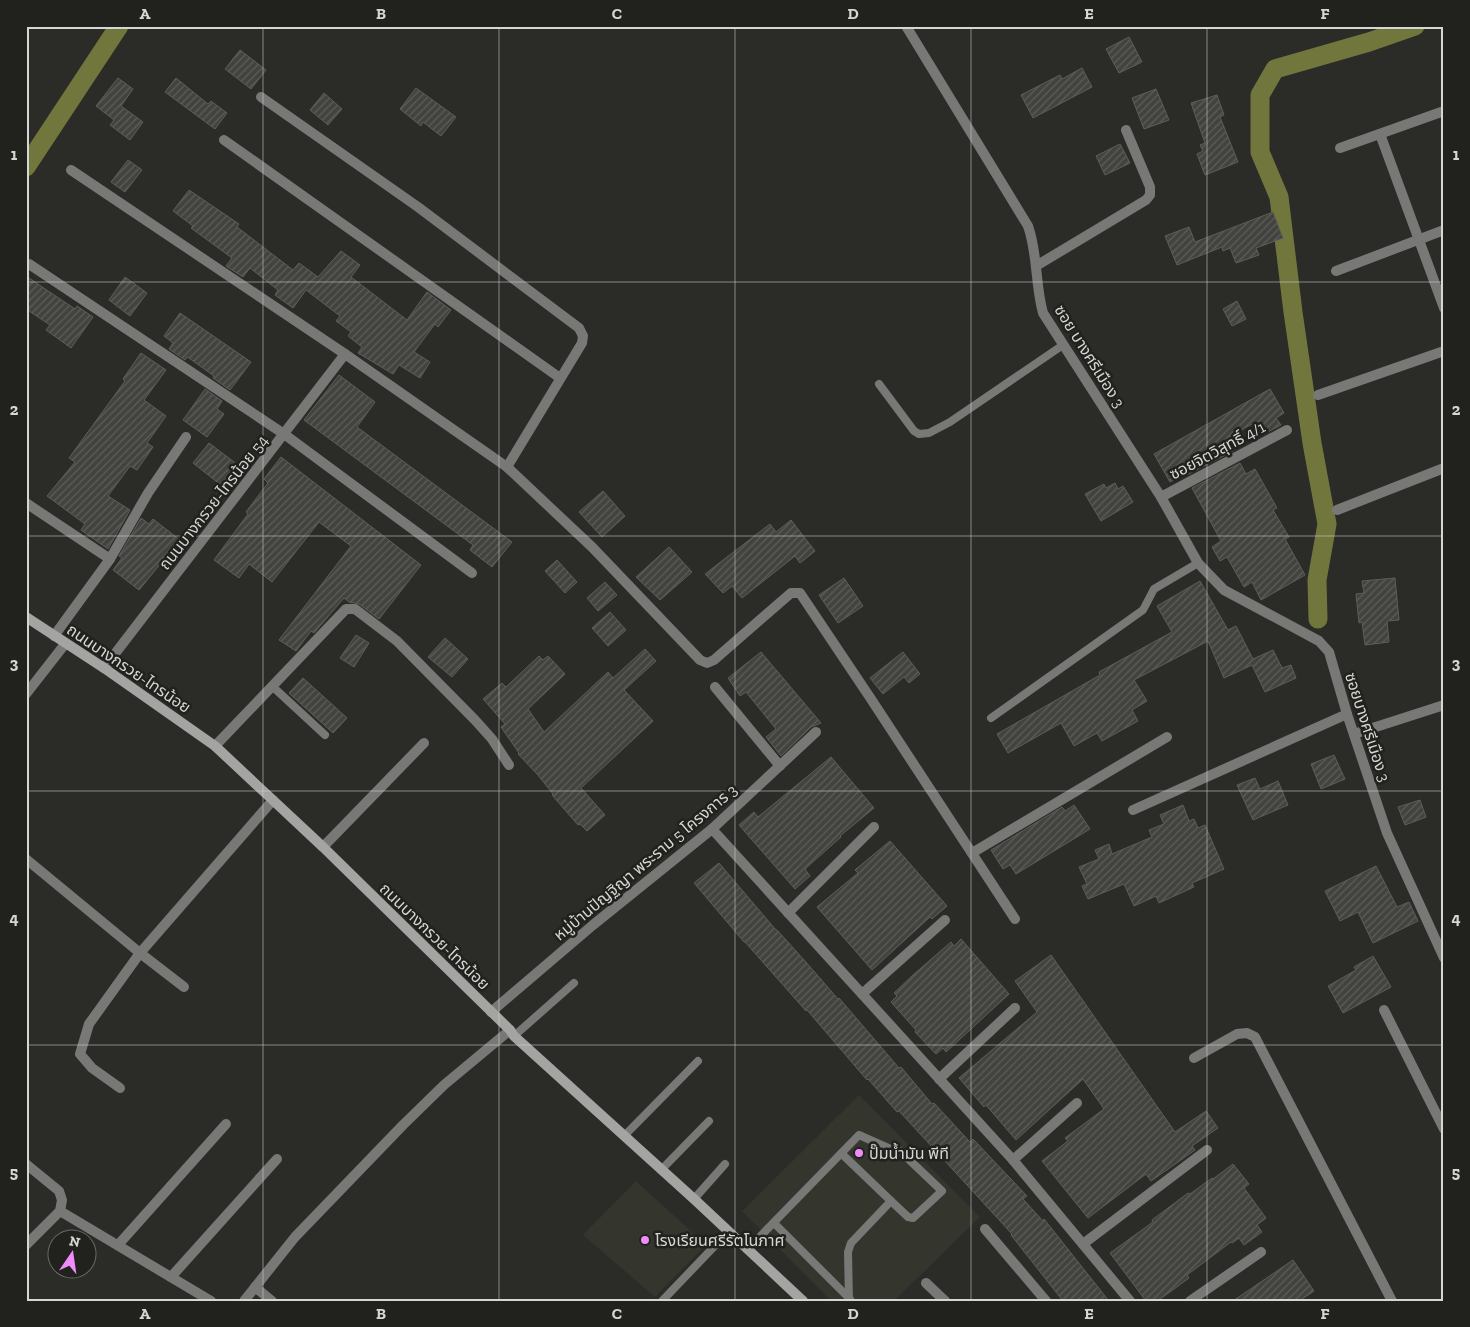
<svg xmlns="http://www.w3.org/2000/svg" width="1470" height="1327" viewBox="0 0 1470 1327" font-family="'Zilla Slab','Noto Sans Thai',serif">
	<defs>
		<pattern id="building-hatch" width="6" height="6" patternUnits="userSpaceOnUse" patternTransform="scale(1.25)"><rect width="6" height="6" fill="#42423f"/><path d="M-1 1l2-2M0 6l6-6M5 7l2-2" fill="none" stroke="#5d5d5a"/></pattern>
	</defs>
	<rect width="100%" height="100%" fill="#2b2b28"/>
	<g fill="#34352c">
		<polygon points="859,1095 980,1217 894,1301 831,1301 742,1211"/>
		<polygon points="636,1181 706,1245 655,1297 583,1235"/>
	</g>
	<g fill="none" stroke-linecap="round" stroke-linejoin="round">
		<g stroke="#71773c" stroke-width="19">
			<polyline points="26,167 119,26"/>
			<polyline points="1318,619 1317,580 1327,524 1312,443 1293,312 1279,197 1260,152 1260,95 1275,69 1369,42 1415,26"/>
		</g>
	</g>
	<g fill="url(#building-hatch)" stroke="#5d5d5a">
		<polygon points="1129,37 1142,62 1119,73 1106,49"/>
		<polygon points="240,50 266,70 251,89 225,69"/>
		<polygon points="1082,68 1092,87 1033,118 1021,95 1060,75 1062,79"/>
		<polygon points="118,78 133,89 121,106 143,122 130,140 110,125 114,120 96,106"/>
		<polygon points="176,78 208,104 211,101 227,113 215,129 165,92"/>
		<polygon points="416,88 456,117 441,136 423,122 421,126 400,109"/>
		<polygon points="1156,89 1169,120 1144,129 1132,98"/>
		<polygon points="324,93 342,109 328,125 310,110"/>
		<polygon points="1217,95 1224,115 1220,117 1238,162 1205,175 1197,154 1203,151 1200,145 1205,143 1191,103"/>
		<polygon points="1120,144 1130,163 1105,175 1096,156"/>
		<polygon points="128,160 142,170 125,192 111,182"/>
		<polygon points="189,190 239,224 237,227 293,270 299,263 318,277 341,251 360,265 351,277 407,320 427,292 451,310 438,327 435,324 414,352 430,362 420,378 399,365 393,374 358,353 362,347 348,336 351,332 336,321 340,316 306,290 293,308 275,295 278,290 250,268 243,277 226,266 232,258 191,228 193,226 173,211"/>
		<polygon points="1273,212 1283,238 1256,248 1259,255 1236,263 1230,248 1223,251 1222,247 1177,265 1165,236 1189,227 1195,242"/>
		<polygon points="26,276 75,309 77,306 93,317 71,348 46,330 50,325 26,309"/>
		<polygon points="125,277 147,293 130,316 109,300"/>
		<polygon points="1237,301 1246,319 1232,326 1223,309"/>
		<polygon points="180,313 251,362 230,390 213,378 214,376 189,358 187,357 185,360 169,349 173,343 164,336"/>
		<polygon points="141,353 166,370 144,400 166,416 147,443 153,447 137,470 130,466 108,496 130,510 108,549 81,530 85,524 47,496 75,462 69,458 125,381 123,379"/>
		<polygon points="339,375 375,402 357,427 512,542 492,567 470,550 473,545 304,420"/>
		<polygon points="205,389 222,401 217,409 224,414 207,437 183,420"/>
		<polygon points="1270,389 1284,413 1276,418 1281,425 1264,434 1257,421 1226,439 1233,451 1185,476 1184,474 1170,482 1154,454"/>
		<polygon points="209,443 242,468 226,489 193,463"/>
		<polygon points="281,457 421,565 379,619 359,604 349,602 344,598 314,633 311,631 296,651 279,640 351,546 319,522 272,582 249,564 239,578 214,560 248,514 246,512 268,483 264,479"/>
		<polygon points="1240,463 1246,474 1255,469 1277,508 1273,510 1289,537 1285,539 1305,575 1261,600 1252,582 1244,587 1227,557 1220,561 1212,547 1221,541 1192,488"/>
		<polygon points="1115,483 1118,489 1123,486 1133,502 1101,521 1085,494 1104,484 1106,488"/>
		<polygon points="603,491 625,516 602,537 579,512"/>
		<polygon points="141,518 149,524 153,519 180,540 139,590 113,570 122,558 119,556"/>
		<polygon points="791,520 815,551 800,563 795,556 742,598 732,586 723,593 705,574 770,524 776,532"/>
		<polygon points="669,547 692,572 660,600 636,577"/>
		<polygon points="557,560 577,582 565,593 545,571"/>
		<polygon points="844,578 863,606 838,623 819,595"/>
		<polygon points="1395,578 1399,620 1387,621 1389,642 1365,645 1362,622 1359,623 1356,594 1364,593 1362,581"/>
		<polygon points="1200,581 1228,630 1236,626 1253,659 1273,650 1282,668 1291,665 1296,678 1265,692 1252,665 1224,678 1208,641 1134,680 1147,701 1132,710 1138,721 1102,741 1097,733 1074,746 1061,723 1008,753 997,734 1100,675 1099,672 1172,632 1157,606"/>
		<polygon points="605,582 617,595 598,611 587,598"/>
		<polygon points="610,612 626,630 608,646 592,628"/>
		<polygon points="356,635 369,643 354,667 340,658"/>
		<polygon points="445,638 468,659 452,677 428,657"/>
		<polygon points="645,649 656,661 624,690 653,721 581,788 605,815 587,831 580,824 578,825 552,795 553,794 537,774 518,754 519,753 501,727 505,724 483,699 502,683 506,687 539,656 543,660 548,656 565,674 528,709 544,732 608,672 613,678"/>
		<polygon points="761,652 821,723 811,727 781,756 766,737 776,729 746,692 740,696 728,678"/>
		<polygon points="903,652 920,674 909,683 904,677 883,694 870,678"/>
		<polygon points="303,678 347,718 333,733 289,693"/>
		<polygon points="1334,755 1345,779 1321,789 1311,764"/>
		<polygon points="831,757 874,808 840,836 841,837 805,869 810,876 795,889 739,825 754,812 758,817"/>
		<polygon points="1255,778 1260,789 1278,781 1288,805 1253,820 1237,785"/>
		<polygon points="1420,800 1426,817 1405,825 1398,807"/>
		<polygon points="1074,805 1090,829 1016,874 1010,865 1003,869 991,850 1062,807 1065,811"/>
		<polygon points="1183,805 1189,821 1194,819 1198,828 1205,825 1224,869 1192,883 1194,887 1159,903 1156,896 1134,906 1124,884 1088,899 1082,886 1087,884 1079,867 1099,859 1095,850 1109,844 1112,854 1152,837 1149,830 1164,824 1160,815"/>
		<polygon points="890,841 947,906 932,919 930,917 872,970 817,907 858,873 855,870"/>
		<polygon points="719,863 776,930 777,930 805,961 838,999 839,998 899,1068 901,1067 932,1104 934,1103 970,1142 973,1139 1027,1196 1023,1199 1043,1221 1044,1219 1109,1301 1063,1301 1011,1235 1012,1234 899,1111 897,1112 868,1079 867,1080 807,1010 806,1011 745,942 744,942 694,883"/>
		<polygon points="1376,866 1397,907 1409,902 1418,921 1373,943 1358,912 1340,921 1325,891"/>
		<polygon points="961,939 1009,994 946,1052 943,1048 936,1054 915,1032 916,1030 891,1002 897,996 894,993 913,975 951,942 954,946"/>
		<polygon points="1051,955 1175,1132 1206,1111 1218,1128 1192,1146 1195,1150 1151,1181 1146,1174 1088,1218 1042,1161 1068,1141 1065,1138 1104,1109 1083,1079 1016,1140 986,1105 984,1107 959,1078 1037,1012 1015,981"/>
		<polygon points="1373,956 1391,987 1343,1013 1328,986 1356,970 1354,967"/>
		<polygon points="1233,1164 1249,1184 1244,1188 1266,1218 1257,1225 1262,1232 1244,1245 1239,1238 1232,1243 1231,1242 1187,1275 1189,1278 1170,1292 1157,1301 1146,1301 1110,1253 1153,1222 1152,1220 1188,1193 1190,1194 1212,1178 1213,1179"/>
		<polygon points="1293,1260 1314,1291 1299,1301 1233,1301"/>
	</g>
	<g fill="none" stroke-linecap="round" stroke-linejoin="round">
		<g stroke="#787877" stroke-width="8">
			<polyline points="879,384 914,431 919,434 929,433 950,422 1063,345"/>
			<polyline points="272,686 325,735"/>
			<polyline points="991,718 1143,610 1154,589 1198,563"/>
			<polyline points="514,1036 574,983"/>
			<polyline points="624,1136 698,1061"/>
			<polyline points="842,1154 891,1201 851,1243 848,1252 849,1301"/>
			<polyline points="661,1170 709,1121"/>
			<polyline points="694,1199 725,1164"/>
			<polyline points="774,1223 850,1299"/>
			<polyline points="747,1250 859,1135 895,1151 900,1151 942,1191 913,1218 908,1217 891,1201"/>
			<polyline points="662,1301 728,1232"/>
		</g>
		<g stroke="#787877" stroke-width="10">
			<path d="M906,26L1028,226C1038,254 1035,285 1043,313L1161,497L1198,563L1224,590L1319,641L1329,652L1347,714L1387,833L1444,958"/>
			<polyline points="261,97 418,207 579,328 583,336 582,343 507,467"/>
			<polyline points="1380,134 1444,308"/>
			<polyline points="224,140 560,378"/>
			<polyline points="1340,148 1444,111"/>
			<polyline points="71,170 345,354 507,467 592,547 700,660 707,663 714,660 791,593 800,593 871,699 1015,919"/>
			<polyline points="29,264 284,434 472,573"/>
			<polyline points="1036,266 1146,200 1150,195 1150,187 1126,130"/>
			<polyline points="1336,271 1444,230"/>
			<polyline points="1318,395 1444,351"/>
			<polyline points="1161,497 1287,430"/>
			<polyline points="26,503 110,559"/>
			<polyline points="1337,510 1444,468"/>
			<polyline points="54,636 110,559 148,493 186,437"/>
			<polyline points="104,668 345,354"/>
			<polyline points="715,687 780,766"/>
			<polyline points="26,694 65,644"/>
			<polyline points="1354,734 1444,705"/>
			<polyline points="215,746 346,609 355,609 397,641 475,720 492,739 509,765"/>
			<polyline points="1133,810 1347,714"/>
			<polyline points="712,829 1013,1160 1130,1301"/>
			<polyline points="323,847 424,743"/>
			<polyline points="972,853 1167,737"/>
			<polyline points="26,859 140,953 184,987"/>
			<polyline points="788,913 874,827"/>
			<polyline points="862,994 945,920"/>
			<polyline points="1384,1010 1444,1129"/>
			<polyline points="491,1012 593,925 712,829 816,732"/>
			<polyline points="1194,1058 1237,1034 1247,1033 1255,1037 1392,1301"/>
			<polyline points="939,1079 1015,1008"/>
			<polyline points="120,1088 92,1068 80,1054 89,1024 140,953 273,800"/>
			<polyline points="1013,1160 1077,1103"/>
			<polyline points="26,1164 59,1191 62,1200 60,1211 26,1245"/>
			<polyline points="60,1211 211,1301"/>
			<polyline points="985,1229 1046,1301"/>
			<polyline points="1083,1244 1207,1150"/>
			<polyline points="118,1245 226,1124"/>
			<polyline points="171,1277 277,1159"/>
			<polyline points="926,1283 945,1301"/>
			<polyline points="255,1287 272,1301"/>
			<polyline points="244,1301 295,1237 403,1125 444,1085 510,1030"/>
			<polyline points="1190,1301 1261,1252"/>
		</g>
		<polyline stroke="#a4a4a2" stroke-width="10" points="26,617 104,668 215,746 323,847 510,1030 514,1036 694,1199 803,1301"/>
	</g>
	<path fill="none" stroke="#d6d7d4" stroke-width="1" stroke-opacity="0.55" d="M263,26V1301M499,26V1301M735,26V1301M971,26V1301M1207,26V1301M26,282H1444M26,536H1444M26,791H1444M26,1045H1444"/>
	<g fill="#ee8cf9" stroke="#21211e" stroke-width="2">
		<circle cx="859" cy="1153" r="5"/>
		<circle cx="645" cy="1240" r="5"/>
	</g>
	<g text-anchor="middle" stroke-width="5" stroke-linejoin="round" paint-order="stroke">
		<g font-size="16" fill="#d6d7d4" stroke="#21211e">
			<text transform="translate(1090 356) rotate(58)" y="6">ซอย บางศรีเมือง 3</text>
			<text transform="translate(1217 450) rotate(-28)" y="6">ซอยจิตวิสุทธิ์ 4/1</text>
			<text transform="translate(213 502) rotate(-52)" y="6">ถนนบางกรวย-ไทรน้อย 54</text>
			<text transform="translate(129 668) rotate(34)" y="6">ถนนบางกรวย-ไทรน้อย</text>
			<text transform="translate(1368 727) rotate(72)" y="6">ซอยบางศรีเมือง 3</text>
			<text transform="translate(645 862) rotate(-40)" y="6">หมู่บ้านปัญฐิญา พระราม 5 โครงการ 3</text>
			<text transform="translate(435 936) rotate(44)" y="6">ถนนบางกรวย-ไทรน้อย</text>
		</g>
		<g font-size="16" fill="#d6d7d4" stroke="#21211e" text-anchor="start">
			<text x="869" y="1159">ปั๊มน้ำมัน พีที</text>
			<text x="655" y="1246">โรงเรียนศรีรัตโนภาศ</text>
		</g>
	</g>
	<rect width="1470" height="1327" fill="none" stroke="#21211e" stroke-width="55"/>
	<g transform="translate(72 1254) rotate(13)"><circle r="24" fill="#21211e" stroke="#696a67"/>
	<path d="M0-4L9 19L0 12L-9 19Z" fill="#ee8cf9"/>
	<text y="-8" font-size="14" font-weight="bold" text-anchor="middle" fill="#d6d7d4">N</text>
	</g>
	<rect x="28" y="28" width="1414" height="1272" fill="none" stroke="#d6d7d4" stroke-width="2"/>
	<g font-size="16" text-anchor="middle" font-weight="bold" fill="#d6d7d4">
		<text x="145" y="19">A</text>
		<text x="381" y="19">B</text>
		<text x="617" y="19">C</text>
		<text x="853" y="19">D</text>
		<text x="1089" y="19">E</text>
		<text x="1325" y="19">F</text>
		<text x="14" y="160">1</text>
		<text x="1456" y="160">1</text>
		<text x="14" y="415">2</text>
		<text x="1456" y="415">2</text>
		<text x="14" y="669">3</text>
		<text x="1456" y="669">3</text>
		<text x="14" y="924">4</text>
		<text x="1456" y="924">4</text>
		<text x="14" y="1178">5</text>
		<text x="1456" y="1178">5</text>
		<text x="145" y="1319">A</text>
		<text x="381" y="1319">B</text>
		<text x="617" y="1319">C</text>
		<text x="853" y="1319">D</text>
		<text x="1089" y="1319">E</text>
		<text x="1325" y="1319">F</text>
	</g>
</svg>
